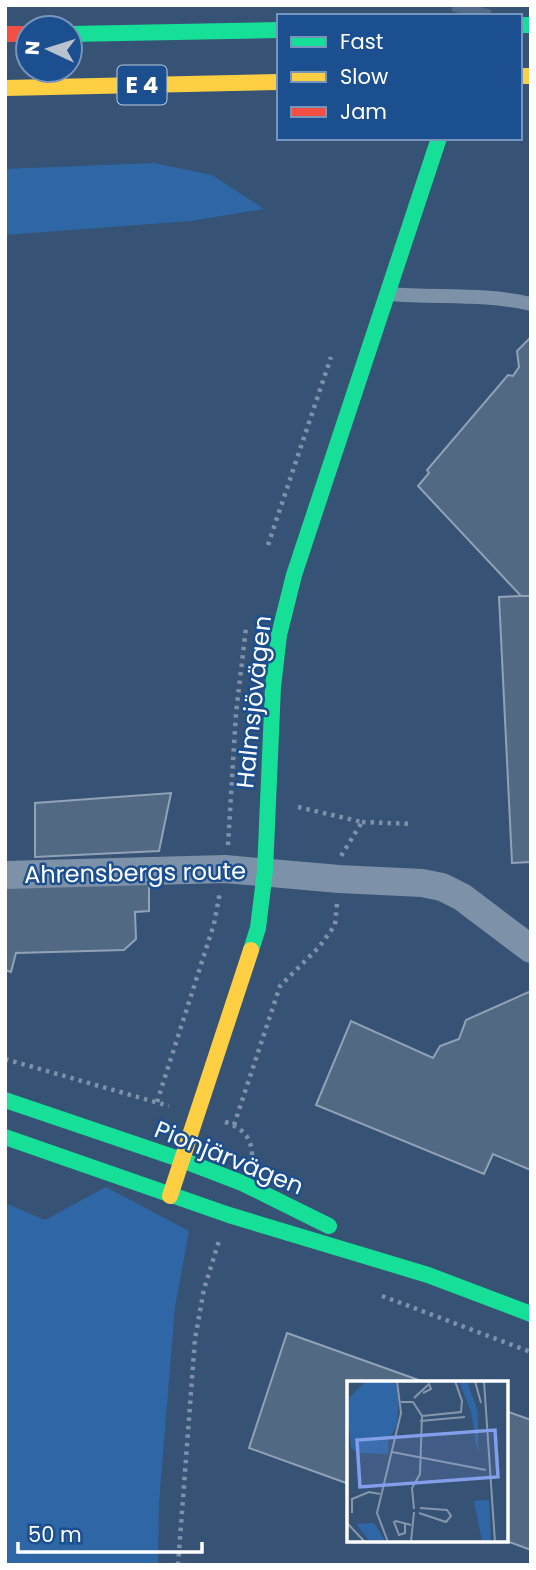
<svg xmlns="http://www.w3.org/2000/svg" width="536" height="1570" viewBox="0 0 536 1570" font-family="Poppins,sans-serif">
	<rect width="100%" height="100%" fill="#365274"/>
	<g fill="#2f66a5">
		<polygon points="154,163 212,175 264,209 191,221 5,235 5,169"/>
		<polygon points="106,1187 189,1231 175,1307 159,1503 158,1565 5,1565 5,1203 45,1220"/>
	</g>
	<g fill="#526984" stroke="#92a2b6" stroke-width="2">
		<polygon points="531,337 531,596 521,596 418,486 429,473 427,470 508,375 513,376 519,367 517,351"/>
		<polygon points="521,596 531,596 531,862 512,863 499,597"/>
		<polygon points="171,793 159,851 35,857 35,803"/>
		<polygon points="149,879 149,911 135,912 136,939 124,950 16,953 11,972 5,970 5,887"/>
		<polygon points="531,991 531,1168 528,1169 493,1154 484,1174 316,1105 351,1021 433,1058 440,1046 459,1039 466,1020"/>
		<polygon points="287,1333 427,1383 349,1383 349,1484 249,1448"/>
		<polygon points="506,1411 531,1420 531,1550 504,1540 506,1540"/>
	</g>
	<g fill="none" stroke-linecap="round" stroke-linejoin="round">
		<polyline stroke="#546c89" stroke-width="38" stroke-dasharray="38 19" stroke-linecap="butt" points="470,16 473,5"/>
		<g stroke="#7d92a8" stroke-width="4.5" stroke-dasharray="3.5 5" stroke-linecap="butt">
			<polyline points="268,545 331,357"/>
			<polyline points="298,807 362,822 341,856"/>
			<polyline points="362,822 413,824"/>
			<polyline points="228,845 236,713 246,628"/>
			<polyline points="5,1059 169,1106"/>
			<polyline points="157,1102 214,924 220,892"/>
			<path d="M225,1122C241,1127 252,1137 252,1155"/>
			<polyline points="234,1125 280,986 320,946 335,925 337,903"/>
			<polyline points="382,1296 531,1352"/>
			<polyline points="178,1565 195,1339 204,1289 219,1241"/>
		</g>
		<path stroke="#7d92a8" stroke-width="14" d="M390,294C437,298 484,293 531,304"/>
		<polyline stroke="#7d92a8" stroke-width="28" points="5,875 225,869 339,879 422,883 442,887 462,897 531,949"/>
		<g stroke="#16e098" stroke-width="16">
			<polyline points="520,25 531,25"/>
			<polyline points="70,34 279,30"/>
			<polyline points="251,950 258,928 265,871 273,687 279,635 294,575 439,138"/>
			<polyline points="5,1100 182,1160 242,1183 329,1226"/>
			<polyline points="5,1137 229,1215 428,1275 531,1314"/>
		</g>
		<g stroke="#ffcf43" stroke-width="16">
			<polyline points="520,76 531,76"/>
			<polyline points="5,88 279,82"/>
			<polyline points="170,1196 251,950"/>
		</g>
		<polyline stroke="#f24e42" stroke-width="16" points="5,34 28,34"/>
	</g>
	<g text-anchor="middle" stroke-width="5" stroke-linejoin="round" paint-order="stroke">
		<rect fill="#1b4f8f" stroke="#bbcadd" stroke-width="2" x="117.5" y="65.5" width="49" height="39" rx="5"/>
		<g font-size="23" font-weight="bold" fill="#fff">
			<text x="142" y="93">E 4</text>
		</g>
		<g font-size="24" fill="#fff" stroke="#1b4f8f">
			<text transform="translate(254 702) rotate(-84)" y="8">Halmsjövägen</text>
			<text transform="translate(135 873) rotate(-1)" y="8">Ahrensbergs route</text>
			<text transform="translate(229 1158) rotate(22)" y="8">Pionjärvägen</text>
		</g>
	</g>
	<g transform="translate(347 1381)">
		<rect width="161" height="161" fill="#365274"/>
		<path d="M19,0H48L52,12L50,44L41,60V73L11,72L4,67L0,28L3,16ZM112,0H120L131,31V73L124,31ZM142,119L144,161H135L127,120ZM27,142L39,161H23L9,143Z" fill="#2f66a5"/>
		<path fill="none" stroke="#8697ac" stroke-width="2" d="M128,0L134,22M137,0L148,161M67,17L82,3L84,8L76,12M54,21H66L75,35L73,93L65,107L67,128M75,35L114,31L115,20L108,0M73,40L118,36M45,71L139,89M5,132V118L22,111L33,113M72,132L99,141L104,135L100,129L73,127M0,142L18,161M58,142V152L52,154L47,141L49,140L64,144M41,161L30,132L54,32L50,0M64,161L67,131"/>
		<path fill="#839eea" fill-opacity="0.15" stroke="#839eea" stroke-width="3.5" d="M148,49L151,96L13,106L10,59Z"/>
		<rect width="161" height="161" fill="none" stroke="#fff" stroke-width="3.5"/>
	</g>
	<rect width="536" height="1570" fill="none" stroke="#ffffff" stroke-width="14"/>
	<rect x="277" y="14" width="245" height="126" fill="#1b4f8f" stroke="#7695bc" stroke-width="2"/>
	<rect x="291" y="37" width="35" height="10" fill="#16e098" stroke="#7695bc" stroke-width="2"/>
	<text x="340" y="49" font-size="21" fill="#ffffff">Fast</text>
	<rect x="291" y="72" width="35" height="10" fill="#ffcf43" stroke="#7695bc" stroke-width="2"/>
	<text x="340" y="84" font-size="21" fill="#ffffff">Slow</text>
	<rect x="291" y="107" width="35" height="10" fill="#f24e42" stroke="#7695bc" stroke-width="2"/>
	<text x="340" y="119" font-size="21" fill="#ffffff">Jam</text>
	<g transform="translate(49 49) rotate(274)"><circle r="33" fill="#1b4f8f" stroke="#7695bc" stroke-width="2"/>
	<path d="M0-5L12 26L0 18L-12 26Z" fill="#b9c2ce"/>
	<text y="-10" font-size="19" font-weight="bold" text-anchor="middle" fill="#ffffff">N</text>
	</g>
	<path d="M18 1542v10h184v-10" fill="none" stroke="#ffffff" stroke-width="3.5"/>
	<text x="28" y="1542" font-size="21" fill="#ffffff" stroke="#1b4f8f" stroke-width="5" paint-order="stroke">50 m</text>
</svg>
